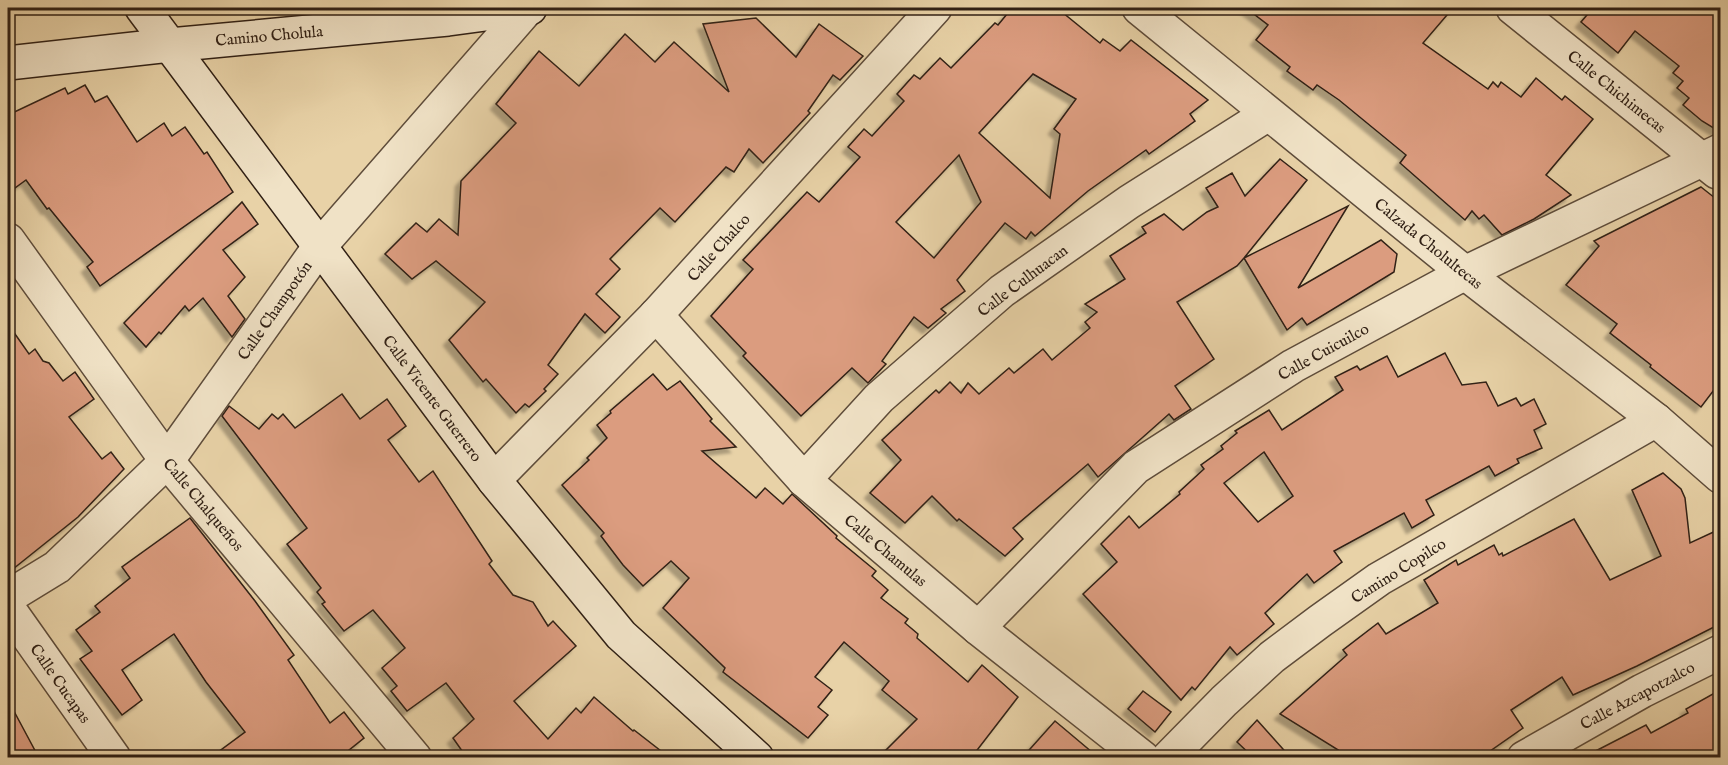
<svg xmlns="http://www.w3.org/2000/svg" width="1728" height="765" viewBox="0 0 1728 765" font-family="'IM FELL English',serif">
	<defs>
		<filter id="shadow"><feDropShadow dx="-5.5" dy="5.5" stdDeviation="1.5" flood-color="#0004"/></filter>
	</defs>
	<rect width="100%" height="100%" fill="#e8d2a7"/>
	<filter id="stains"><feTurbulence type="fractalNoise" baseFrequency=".00333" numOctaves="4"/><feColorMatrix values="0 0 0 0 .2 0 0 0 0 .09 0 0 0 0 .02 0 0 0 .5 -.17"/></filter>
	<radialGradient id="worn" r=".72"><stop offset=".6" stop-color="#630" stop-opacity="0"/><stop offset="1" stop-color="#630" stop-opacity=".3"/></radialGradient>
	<g fill="#db9c7f" stroke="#302015" stroke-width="1.5" fill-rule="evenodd" filter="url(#shadow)">
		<path d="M1012,8H1057L1100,43L1103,39L1120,51L1131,40L1208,100L1190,114L1195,121L1149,154L1146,150L1088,191L1035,236L1031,232L1026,239L1005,223L957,280L965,291L941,309L946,313L928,328L914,317L882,361L886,364L868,383L852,368L801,416L743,356L746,353L711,316L753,269L743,260L807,192L819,202L860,157L848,147L864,129L872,136L904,101L897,94L914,75L920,79L940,58L951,68L995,23L998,25ZM1033,74L1076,99L1054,129L1060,134L1050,198L979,133ZM959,155L981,202L934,258L896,222Z"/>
		<polygon points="1246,8 1453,8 1423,43 1488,89 1493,82 1498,87 1501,82 1521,97 1536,78 1562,100 1565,96 1593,119 1546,175 1571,195 1534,219 1502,235 1484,215 1479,219 1472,211 1465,220 1400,163 1406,155 1339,100 1317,85 1313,90 1287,71 1290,67 1256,40 1268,25"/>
		<polygon points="1593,8 1720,8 1720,132 1702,121 1683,105 1689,98 1677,88 1683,81 1673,73 1679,66 1635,31 1618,53 1581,22"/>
		<polygon points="756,18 796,57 819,24 863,56 840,80 833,75 808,111 810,113 763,163 749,149 734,172 726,167 675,222 660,208 610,259 620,269 596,294 620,317 605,333 585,314 548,365 558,374 544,389 546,391 529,407 525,404 516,413 486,379 483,382 449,340 485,302 436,261 412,279 385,254 416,223 427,232 439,219 458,235 461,181 516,123 496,104 539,51 579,86 625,34 655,62 674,42 729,92 703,24"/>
		<polygon points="85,85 95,102 107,96 137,142 164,123 172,136 185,127 204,154 207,152 233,192 100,286 87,267 93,262 49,208 47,209 26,180 8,193 8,115 65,88 68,94"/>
		<polygon points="1280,159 1307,180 1244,258 1348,206 1298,288 1381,240 1397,254 1394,272 1307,325 1302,318 1287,330 1244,258 1237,266 1177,302 1214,359 1175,386 1191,409 1174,420 1169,414 1098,477 1088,464 1013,528 1023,539 1005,556 959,519 957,521 932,496 905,523 870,493 901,460 882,440 936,390 939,393 950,382 961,393 968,383 979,394 1009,368 1014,373 1043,349 1052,360 1090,328 1085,322 1097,312 1085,304 1125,279 1110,256 1146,233 1142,227 1164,214 1183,230 1207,212 1218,207 1206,188 1232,173 1245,196"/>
		<polygon points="1701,187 1720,202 1720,382 1701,407 1650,367 1651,365 1610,333 1617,324 1566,285 1599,246 1594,241"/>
		<polygon points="242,202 258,224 223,250 245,277 228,296 245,319 232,337 203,298 189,311 185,306 161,334 159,332 146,347 124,323"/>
		<polygon points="8,324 29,354 35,349 43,361 49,363 63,381 75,372 94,399 69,417 102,459 111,452 124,469 78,517 8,573"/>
		<path d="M1445,353L1462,385L1486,382L1498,406L1516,398L1521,406L1534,399L1546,424L1534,430L1542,448L1517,459L1519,463L1495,476L1489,466L1426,500L1434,515L1412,528L1404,513L1334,551L1342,562L1314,583L1307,574L1265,613L1274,624L1237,655L1230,647L1195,690L1192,687L1181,700L1083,594L1117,562L1101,544L1129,516L1139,528L1180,494L1179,492L1204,469L1201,465L1223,449L1221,446L1237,433L1235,431L1269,410L1282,430L1343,390L1335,377L1357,366L1360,370L1387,356L1398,377ZM1264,452L1293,496L1258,522L1224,483Z"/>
		<polygon points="653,374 667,390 680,381 712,419 710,421 736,447 702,451 756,498 765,488 783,504 792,494 837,536 836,538 876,571 872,576 888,590 881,598 908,619 905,623 918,634 917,638 968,682 982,665 1018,697 971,758 878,758 917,719 882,690 889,681 844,642 815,677 832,690 818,707 828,715 808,738 723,672 725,668 663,608 689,578 671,561 643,586 623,565 601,536 604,533 562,485 589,460 587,458 607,438 597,425 611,413 610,411"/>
		<polygon points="342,394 360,419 387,399 406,426 388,440 419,482 433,471 492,561 489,564 513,595 533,602 548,626 553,621 576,646 514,701 548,739 576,708 581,713 594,697 633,731 634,730 670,758 467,758 453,738 474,719 446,683 407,711 391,691 397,686 382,668 405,648 373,610 344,631 322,604 325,602 317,592 321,588 287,544 307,528 222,416 229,406 259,429 272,414 278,419 283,414 295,428"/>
		<polygon points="1663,473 1681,489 1685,498 1690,543 1720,529 1720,624 1637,666 1573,695 1562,677 1511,710 1523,728 1480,758 1351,758 1280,714 1347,655 1343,650 1378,623 1386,634 1438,603 1424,580 1456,560 1458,565 1494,545 1499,555 1502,553 1503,556 1574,519 1610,580 1661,556 1632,490"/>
		<polygon points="190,518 255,601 294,655 288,660 330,723 344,712 364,738 339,758 210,758 245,732 206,682 174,634 122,670 142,700 122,715 80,659 92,651 76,630 100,612 95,606 130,578 122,567"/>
		<polygon points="1720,690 1720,753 1712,758 1582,758 1646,725 1651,733 1688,713 1686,709"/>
		<polygon points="1143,691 1171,712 1155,732 1128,709"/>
		<polygon points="8,700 39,758 8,758"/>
		<polygon points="1257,720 1291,758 1254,758 1237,742"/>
		<polygon points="1055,721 1099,758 1022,758"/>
	</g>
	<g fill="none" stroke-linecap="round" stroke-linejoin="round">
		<defs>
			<g id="street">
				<polyline points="1139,8 1465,273 1656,420 1720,476"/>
				<polyline points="1513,8 1717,172"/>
				<polyline points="8,240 167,461 415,758"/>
				<polyline points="656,315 804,480 978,628 1143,758"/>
				<polyline points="494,480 656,315 935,8"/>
				<polyline points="804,480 879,398 1002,291 1129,202 1268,114"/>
				<polyline points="8,597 57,567 167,461 320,246 528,8"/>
				<polyline points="8,608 114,758"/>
				<polyline points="978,628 1136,467 1293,366 1465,273 1720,151"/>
				<polyline points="1168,758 1224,701 1272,657 1320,621 1379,579 1656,420"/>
				<polyline points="1524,758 1642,691 1720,652"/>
			</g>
			<g id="secondary">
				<polyline points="142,8 494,480 621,635 757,758"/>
				<polyline points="8,63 170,45 448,19 530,8"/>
			</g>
		</defs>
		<use href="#street" stroke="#5e4c3a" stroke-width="36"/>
		<use href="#secondary" stroke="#302015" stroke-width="36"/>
		<use href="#street" stroke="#f0e2c6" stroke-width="33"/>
		<use href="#secondary" stroke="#f0e2c6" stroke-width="33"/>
	</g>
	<g text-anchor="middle" stroke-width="5" stroke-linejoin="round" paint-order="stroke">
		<g font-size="16" fill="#302015" stroke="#f0e2c6">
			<text transform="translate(269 35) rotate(-5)" y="6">Camino Cholula</text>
			<text transform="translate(1617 91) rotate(39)" y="6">Calle Chichimecas</text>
			<text transform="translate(1429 243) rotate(39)" y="6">Calzada Cholultecas</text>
			<text transform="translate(718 247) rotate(-48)" y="6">Calle Chalco</text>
			<text transform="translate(1022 280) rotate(-37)" y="6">Calle Culhuacan</text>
			<text transform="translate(274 310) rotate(-55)" y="6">Calle Champotón</text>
			<text transform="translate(1323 351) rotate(-29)" y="6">Calle Cuicuilco</text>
			<text transform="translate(433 398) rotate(53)" y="6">Calle Vicente Guerrero</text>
			<text transform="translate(204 504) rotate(50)" y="6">Calle Chalqueños</text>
			<text transform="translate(886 550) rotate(40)" y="6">Calle Chamulas</text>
			<text transform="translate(1398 570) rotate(-32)" y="6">Camino Copilco</text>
			<text transform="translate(61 683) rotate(55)" y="6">Calle Cucapas</text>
			<text transform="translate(1637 695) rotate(-28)" y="6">Calle Azcapotzalco</text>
		</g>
	</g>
	<rect width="1728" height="765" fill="none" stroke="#e8d2a7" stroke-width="30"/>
	<rect x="9" y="9" width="1710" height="747" fill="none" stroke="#302015" stroke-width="3"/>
	<rect x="15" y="15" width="1698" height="735" fill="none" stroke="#302015" stroke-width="1.5"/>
	<rect width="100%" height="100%" filter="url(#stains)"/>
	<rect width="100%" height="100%" fill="url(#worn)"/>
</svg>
